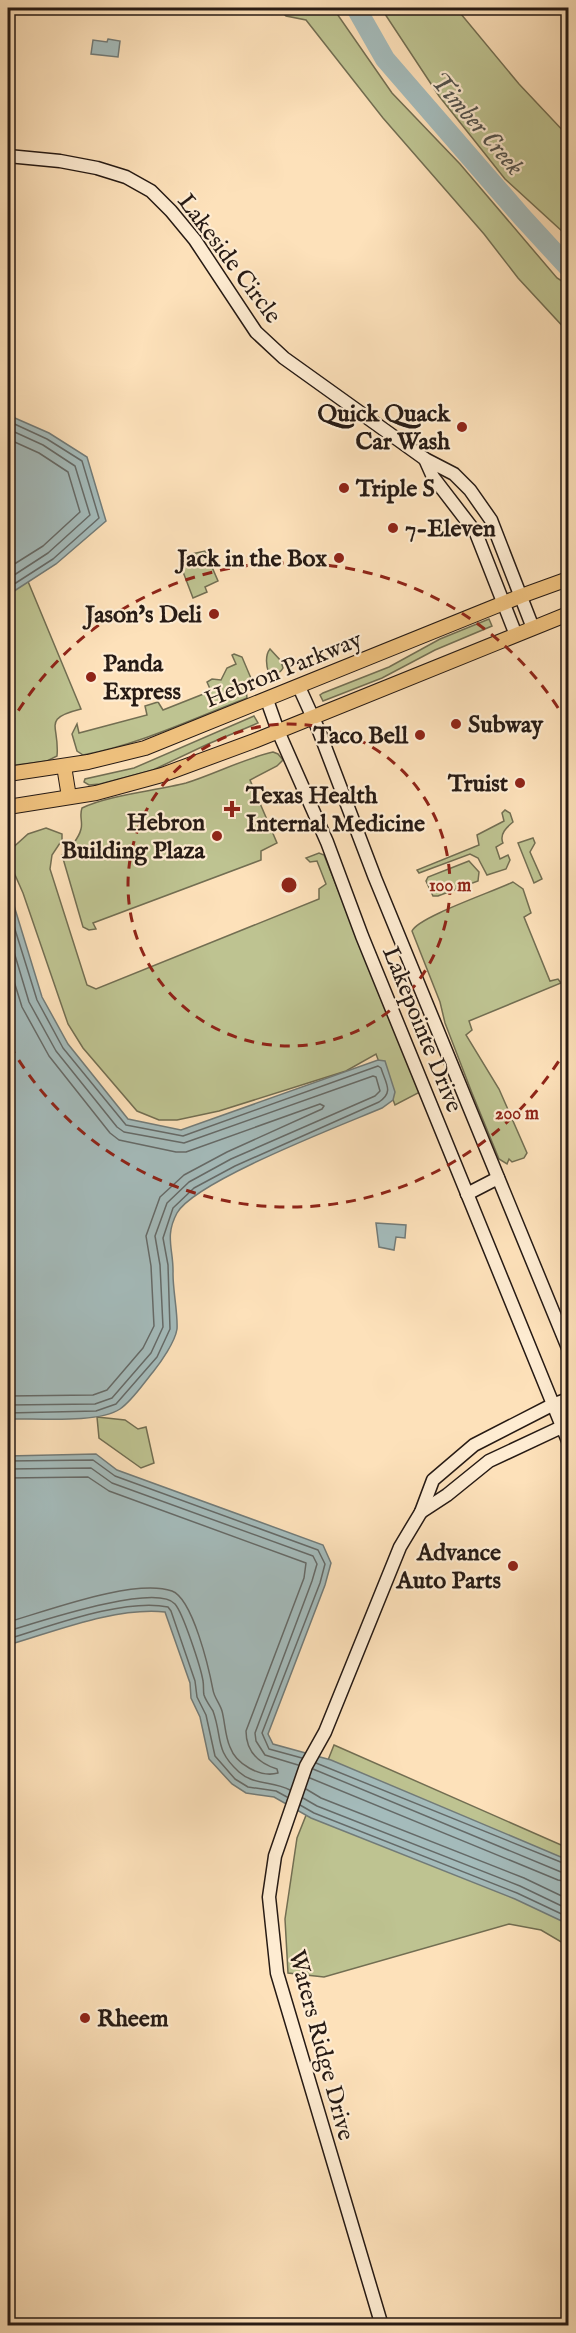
<svg xmlns="http://www.w3.org/2000/svg" width="576" height="2333" viewBox="0 0 576 2333" font-family="'IM FELL English',serif">
	<rect width="100%" height="100%" fill="#fde1ba"/>
	<filter id="stains"><feTurbulence type="fractalNoise" baseFrequency=".00333" numOctaves="4"/><feColorMatrix values="0 0 0 0 .2 0 0 0 0 .09 0 0 0 0 .02 0 0 0 .5 -.17"/></filter>
	<radialGradient id="worn" r=".72"><stop offset=".6" stop-color="#630" stop-opacity="0"/><stop offset="1" stop-color="#630" stop-opacity=".3"/></radialGradient>
	<g fill="#bec391" stroke="#726e52" stroke-width="1.5">
		<polygon points="278,8 333,8 392,93 460,164 557,278 568,285 568,332 518,278 484,234 383,118 306,20 286,16"/>
		<polygon points="381,8 456,8 519,84 568,136 568,241 564,233 505,179 439,96"/>
		<polygon points="205,551 218,581 205,587 207,592 193,598 180,564 187,555"/>
		<path d="M27,579L81,709C41,719 60,725 57,756L47,761L8,766V592Z"/>
		<polygon points="489,619 492,626 435,650 382,678 323,701 320,695 323,693 389,667 440,639"/>
		<path d="M270,649L281,661L283,668C280,674 275,675 269,674C266,666 265,655 270,649Z"/>
		<path d="M234,654L242,657L253,683L246,689L247,698C192,719 141,744 83,755L77,751L72,734L77,724L79,733L147,715L145,706L158,702L163,710L211,691L207,682L212,679L221,680L227,668L236,664L232,655Z"/>
		<polygon points="254,716 258,723 208,744 153,770 100,784 89,785 84,782 85,779 134,768"/>
		<path d="M273,752L278,754L283,760L277,766L250,780L277,843L261,851V860L93,923L96,929L89,930L83,927L62,855C69,850 79,838 81,829C83,822 79,816 82,808C109,795 155,791 186,783C215,774 243,759 273,752Z"/>
		<path d="M505,810L510,813L513,822C507,827 499,834 503,843L496,847L500,859L508,855L510,860L506,869L487,875L478,858L470,854L419,873L417,870L479,845L477,835L504,821L502,813Z"/>
		<polygon points="46,828 62,834 62,840 52,855 50,869 87,985 96,989 319,899 319,889 326,884 317,861 310,862 306,858 319,853 324,855 420,1092 395,1105 376,1054 346,1071 219,1111 177,1120 159,1120 137,1111 83,1048 68,1024 23,893 8,859 8,852 28,834"/>
		<polygon points="533,838 535,843 530,852 542,879 534,883 518,843"/>
		<polygon points="469,861 479,872 478,881 438,896 433,896 426,881 428,877"/>
		<path d="M513,882L523,889L531,913L524,917L550,981L558,979L561,983L469,1021L472,1030L466,1035L499,1089L527,1153L524,1158L512,1162L509,1159L507,1164L499,1159L472,1093L445,1023L440,1002L412,931C418,917 495,891 513,882Z"/>
		<polygon points="97,1417 125,1420 138,1429 146,1427 154,1463 141,1468 99,1438"/>
		<polygon points="334,1745 568,1848 568,1946 541,1930 509,1924 324,1977 288,1973 285,1919 297,1838"/>
	</g>
	<g fill="#a4bbbb" stroke="#727b78" stroke-width="1.5">
		<polygon points="108,39 120,41 118,57 91,54 93,40 107,42"/>
		<polygon points="8,415 49,433 87,457 106,521 56,564 8,595"/>
		<path d="M8,886L42,997L68,1044L128,1119L181,1130L378,1060L385,1061L395,1092L393,1100L382,1108C342,1125 195,1181 177,1213C164,1237 174,1250 173,1274C173,1291 178,1314 177,1329C175,1342 161,1362 153,1372C143,1384 132,1401 120,1409C98,1424 35,1418 8,1419Z"/>
		<polygon points="376,1223 406,1225 405,1238 396,1237 394,1250 379,1247"/>
		<path d="M96,1454L117,1470L323,1545L331,1563L325,1585L268,1734L273,1744L331,1760L568,1860V1924L515,1899L311,1818L274,1797L246,1793L232,1784L209,1759L200,1717L191,1698L190,1683L165,1612C115,1607 56,1631 8,1645V1456Z"/>
	</g>
	<g fill="none" stroke-linecap="round" stroke-linejoin="round">
		<g stroke="#656a68" stroke-width="1.5">
			<polyline points="8,421 47,439 82,461 99,518 53,559 8,588"/>
			<polyline points="8,429 43,445 75,466 90,515 48,553 8,579"/>
			<polyline points="8,439 39,453 68,472 80,512 43,546 8,568"/>
			<path d="M8,907L37,1000L63,1048L126,1125L183,1136L378,1066L381,1068C386,1084 394,1092 379,1102L235,1166L194,1188L173,1208L163,1238L168,1265L170,1329L157,1357L116,1404L96,1411L8,1413"/>
			<polyline points="8,932 29,1002 56,1051 117,1127 124,1132 184,1143 373,1076 376,1077 380,1091 375,1096 231,1159 189,1182 167,1203 155,1236 160,1265 163,1327 151,1353 112,1398 95,1404 8,1405"/>
			<polyline points="8,962 22,1007 49,1056 110,1133 119,1140 176,1152 186,1152 320,1104 324,1106 322,1109 227,1152 184,1175 160,1197 146,1236 151,1266 154,1326 143,1348 107,1390 93,1395 8,1396"/>
			<polyline points="8,1461 93,1460 115,1476 318,1550 325,1564 320,1583 262,1733 269,1749 302,1758"/>
			<polyline points="8,1469 91,1468 112,1483 313,1556 317,1564 312,1581 255,1733 256,1741 265,1755 298,1765"/>
			<path d="M8,1478L88,1477L109,1491L306,1563L304,1578L246,1731C246,1752 258,1763 277,1769L278,1773C260,1778 236,1764 230,1747C225,1736 225,1722 222,1711C220,1704 214,1697 213,1690C209,1669 193,1599 172,1591C134,1578 47,1611 8,1622"/>
			<path d="M8,1631C35,1623 156,1582 175,1604C183,1613 201,1668 203,1681C204,1686 203,1691 204,1695C206,1701 210,1706 213,1711C223,1739 214,1749 239,1772C253,1785 273,1781 290,1790"/>
			<path d="M8,1639C51,1626 124,1598 168,1607L171,1611L195,1681L197,1697L206,1715L215,1756L235,1779L248,1787L276,1791L287,1797"/>
			<polyline points="316,1763 568,1865"/>
			<polyline points="313,1769 561,1872 568,1873"/>
			<polyline points="310,1778 558,1880 568,1882"/>
			<polyline points="306,1789 321,1798 524,1878 568,1899"/>
			<polyline points="303,1798 317,1806 520,1886 568,1909"/>
			<polyline points="300,1805 314,1813 517,1893 568,1917"/>
		</g>
		<polyline stroke="#a4bbbb" stroke-width="20" points="356,8 385,59 522,217 568,267"/>
		<defs>
			<g id="secondary">
				<polyline points="8,156 60,161 97,168 126,177 151,191 171,211 195,240 256,332 284,358 425,459 454,474 470,490 491,520 533,628"/>
				<polyline points="425,459 433,477 476,533 516,635"/>
				<polyline points="299,687 319,731 375,878 568,1348"/>
				<polyline points="267,700 278,731 327,842 362,936 568,1441"/>
				<polyline points="467,1194 498,1178"/>
				<polyline points="421,1512 447,1495 489,1461 568,1424"/>
				<polyline points="382,2326 277,1973 269,1897 275,1856 306,1766 325,1732 400,1547 421,1512 433,1480 474,1445 552,1405 568,1399"/>
			</g>
			<g id="primary">
				<polyline points="64,766 69,797"/>
				<polyline points="8,774 88,762 145,748 521,596 568,579"/>
				<polyline points="8,807 96,793 162,775 254,741 568,614"/>
			</g>
		</defs>
		<use href="#secondary" stroke="#261a14" stroke-width="15"/>
		<use href="#primary" stroke="#261a14" stroke-width="16"/>
		<use href="#secondary" stroke="#feecd2" stroke-width="12"/>
		<use href="#primary" stroke="#eec07d" stroke-width="14"/>
	</g>
	<g fill="none" stroke="#8f2418" stroke-width="3" stroke-dasharray="10 8">
		<circle cx="289" cy="885" r="161"/>
		<path d="M568 1046A322 322 0 0 1 9 1044M9 726A322 322 0 0 1 568 724"/>
	</g>
	<g fill="#8f2418" stroke="#feecd2" stroke-width="2">
		<circle cx="462" cy="427" r="6"/>
		<circle cx="344" cy="488" r="6"/>
		<circle cx="393" cy="528" r="6"/>
		<circle cx="339" cy="558" r="6"/>
		<circle cx="214" cy="614" r="6"/>
		<circle cx="91" cy="677" r="6"/>
		<circle cx="456" cy="724" r="6"/>
		<circle cx="420" cy="735" r="6"/>
		<circle cx="520" cy="783" r="6"/>
		<path d="M229 800h6v6h6v6h-6v6h-6v-6h-6v-6h6z"/>
		<circle cx="217" cy="836" r="6"/>
		<circle cx="513" cy="1566" r="6"/>
		<circle cx="85" cy="2018" r="6"/>
	</g>
	<g text-anchor="middle" stroke-width="4.5" stroke-linejoin="round" paint-order="stroke">
		<g font-size="24" fill="#261a14" stroke="#feecd2">
			<text transform="translate(230 258) rotate(53)" y="8">Lakeside Circle</text>
			<text transform="translate(283 669) rotate(-22)" y="8">Hebron Parkway</text>
			<text transform="translate(423 1029) rotate(68)" y="8">Lakepointe Drive</text>
			<text transform="translate(322 2045) rotate(75)" y="8">Waters Ridge Drive</text>
		</g>
		<g font-size="24" font-weight="bold" fill="#261a14" stroke="#feecd2" text-anchor="end">
			<text x="450" y="421">Quick Quack<tspan x="450" dy="28">Car Wash</tspan></text>
			<text x="356" y="496" text-anchor="start">Triple S</text>
			<text x="405" y="536" text-anchor="start">7-Eleven</text>
			<text x="327" y="566">Jack in the Box</text>
			<text x="202" y="622">Jason's Deli</text>
			<text x="103" y="671" text-anchor="start">Panda<tspan x="103" dy="28">Express</tspan></text>
			<text x="468" y="732" text-anchor="start">Subway</text>
			<text x="408" y="743">Taco Bell</text>
			<text x="508" y="791">Truist</text>
			<text x="246" y="803" text-anchor="start">Texas Health<tspan x="246" dy="28">Internal Medicine</tspan></text>
			<text x="205" y="830">Hebron<tspan x="205" dy="28">Building Plaza</tspan></text>
			<text x="501" y="1560">Advance<tspan x="501" dy="28">Auto Parts</tspan></text>
			<text x="97" y="2026" text-anchor="start">Rheem</text>
		</g>
		<g font-size="26" font-style="italic" fill="#52524e" stroke="#feecd2">
			<text transform="translate(478 123) rotate(49)" y="9">Timber Creek</text>
		</g>
	</g>
	<circle cx="289" cy="885" r="9" fill="#8f2418" stroke="#feecd2" stroke-width="3"/>
	<g font-size="18" text-anchor="middle" font-weight="bold" fill="#8f2418" stroke="#feecd2" stroke-width="4.5" stroke-linejoin="round" paint-order="stroke">
		<text x="450" y="891">100 m</text>
		<text x="517" y="1119">200 m</text>
	</g>
	<rect width="576" height="2333" fill="none" stroke="#fde1ba" stroke-width="30"/>
	<rect x="9" y="9" width="558" height="2315" fill="none" stroke="#261a14" stroke-width="3"/>
	<rect x="15" y="15" width="546" height="2303" fill="none" stroke="#261a14" stroke-width="1.5"/>
	<rect width="100%" height="100%" filter="url(#stains)"/>
	<rect width="100%" height="100%" fill="url(#worn)"/>
</svg>
